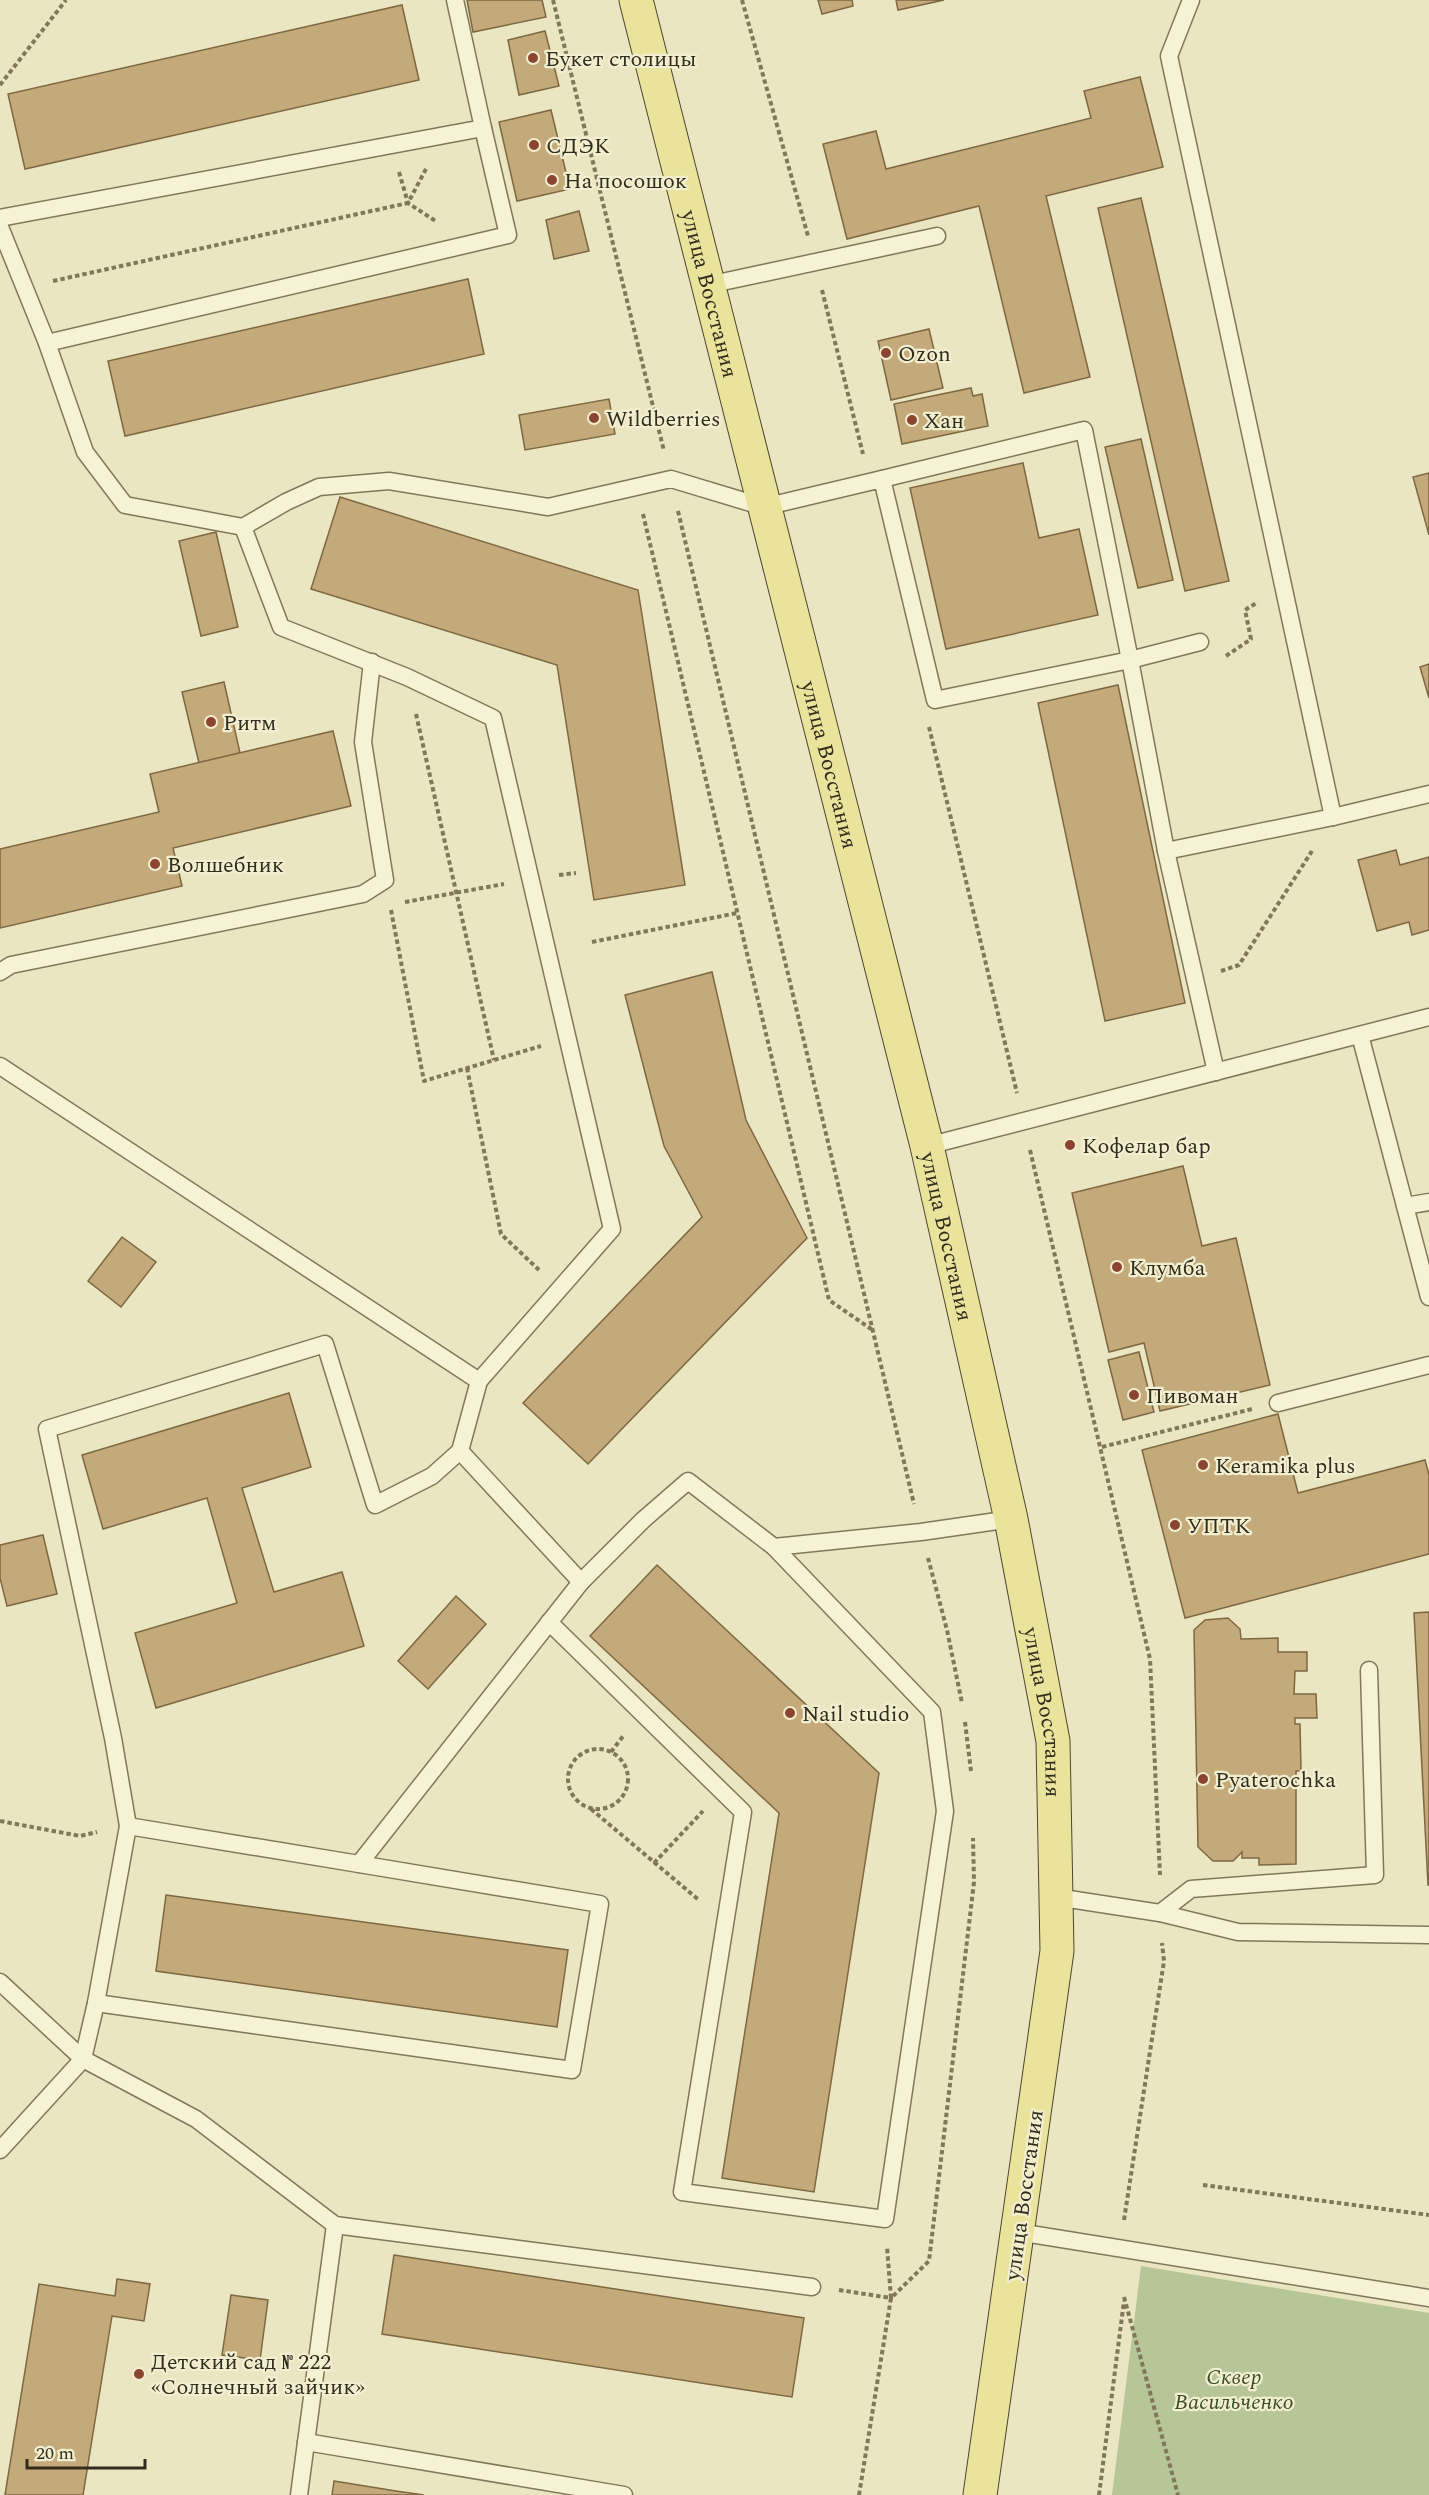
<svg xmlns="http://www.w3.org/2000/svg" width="1429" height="2495" viewBox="0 0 1429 2495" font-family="Spectral,serif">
	<rect width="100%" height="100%" fill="#e9e6c1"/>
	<polygon fill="#b6c697" points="1141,2266 1429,2313 1429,2495 1112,2495"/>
	<g fill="#c4aa7a" stroke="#7e6842" stroke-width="1.5">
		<polygon points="467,0 542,0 546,17 473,32"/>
		<polygon points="818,0 852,0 853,6 822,14"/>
		<polygon points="896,0 944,0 898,10"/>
		<polygon points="402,5 419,80 25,169 8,94"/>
		<polygon points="545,31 559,86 519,95 508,40"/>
		<polygon points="1140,77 1163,167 1046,196 1090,377 1024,393 979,206 847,239 823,144 876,131 886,169 1091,118 1084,91"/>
		<polygon points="551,110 570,189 517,201 499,122"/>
		<polygon points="1141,198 1229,581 1185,591 1098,208"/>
		<polygon points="579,211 589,251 554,259 546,220"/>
		<polygon points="468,279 484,354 125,436 108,361"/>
		<polygon points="929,329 943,388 891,400 878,341"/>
		<polygon points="971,388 973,396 982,394 988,426 902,444 894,404"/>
		<polygon points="609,399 615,434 525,450 519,415"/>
		<polygon points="1141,439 1173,580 1138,588 1105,447"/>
		<polygon points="1023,463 1039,538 1079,529 1098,615 946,649 910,488"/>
		<polygon points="1429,473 1429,535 1413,477"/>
		<polygon points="340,497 638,590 685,885 594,900 557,665 311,589"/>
		<polygon points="216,532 238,627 201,636 179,541"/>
		<polygon points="1429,664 1429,698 1420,667"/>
		<polygon points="224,682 240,753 199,763 182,692"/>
		<polygon points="1118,685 1185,1003 1105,1021 1038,703"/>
		<polygon points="333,731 351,806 173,848 182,886 0,928 0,849 159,812 150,774"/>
		<polygon points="1396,850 1400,865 1429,857 1429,930 1412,935 1409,922 1377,931 1358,860"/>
		<polygon points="712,972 746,1120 807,1238 588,1464 523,1403 702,1217 664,1146 625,995"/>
		<polygon points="1183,1166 1202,1246 1236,1238 1270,1385 1160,1411 1144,1343 1109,1352 1072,1193"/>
		<polygon points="122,1237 156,1262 121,1307 88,1281"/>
		<polygon points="1139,1352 1154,1412 1123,1420 1108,1360"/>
		<polygon points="289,1393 311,1467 242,1488 274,1592 342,1572 364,1646 156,1708 135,1633 237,1603 207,1498 103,1529 82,1455"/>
		<polygon points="1278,1414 1298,1493 1425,1460 1429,1475 1429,1554 1185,1618 1142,1450"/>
		<polygon points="43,1535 57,1594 7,1606 0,1578 0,1545"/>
		<polygon points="657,1565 879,1773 814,2192 722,2178 779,1813 590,1636"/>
		<polygon points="456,1596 486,1624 428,1689 398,1661"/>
		<polygon points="1429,1612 1429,1885 1428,1885 1414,1613"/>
		<polygon points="1228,1618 1240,1629 1241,1639 1278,1638 1278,1652 1307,1652 1307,1671 1295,1671 1294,1694 1316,1694 1317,1718 1295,1718 1295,1724 1300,1724 1301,1771 1296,1771 1296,1864 1259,1865 1259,1858 1242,1858 1242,1852 1233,1861 1213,1861 1198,1847 1194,1630 1205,1620"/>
		<polygon points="166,1895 568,1950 557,2027 156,1971"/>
		<polygon points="394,2255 804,2318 792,2397 382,2334"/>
		<polygon points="117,2279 150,2284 144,2321 112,2316 83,2495 5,2495 39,2284 115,2296"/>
		<polygon points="231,2295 268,2300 260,2360 222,2355"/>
		<polygon points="334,2481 396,2491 424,2495 332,2495"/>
	</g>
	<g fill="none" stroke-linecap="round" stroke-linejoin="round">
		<defs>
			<g id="lane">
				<polyline points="0,218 483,128 455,0"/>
				<polyline points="0,227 47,343 85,452 125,505 243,527"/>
				<polyline points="708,285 937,236"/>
				<polyline points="47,343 508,235 483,128"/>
				<polyline points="882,479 1084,430 1130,660 1200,642"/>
				<polyline points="1333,817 1429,794"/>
				<polyline points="1166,851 1333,817 1169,56 1191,0"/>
				<polyline points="0,972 11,965 363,894 385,880 363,742 372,662"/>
				<polyline points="1360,1035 1429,1297"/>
				<polyline points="0,1066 479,1381 612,1229 493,718 407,677 281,627 243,527 286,502 319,487 389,481 548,507 671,479 764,507 882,479 935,700 1130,660 1166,851 1216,1072"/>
				<polyline points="927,1146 1429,1017"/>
				<polyline points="1405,1206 1429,1202"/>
				<polyline points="479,1381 460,1451 581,1582 643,1520 688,1481 774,1547 921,1532 1011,1519"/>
				<polyline points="1278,1403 1429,1365"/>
				<polyline points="581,1582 359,1864 128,1826 96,2003 83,2059 196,2119 335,2225 812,2287"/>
				<polyline points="549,1622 743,1812 682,2192 885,2219 945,1811 932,1712 774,1547"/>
				<polyline points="128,1826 113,1738 47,1429 325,1344 375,1505 432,1476 460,1451"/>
				<polyline points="1056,1897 1160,1913 1238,1932 1429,1935"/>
				<polyline points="1160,1913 1191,1889 1375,1875 1369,1670"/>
				<polyline points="0,1982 83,2059 0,2150"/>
				<polyline points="96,2003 572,2070 600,1904 359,1864"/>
				<polyline points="1018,2232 1429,2298"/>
				<polyline points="306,2442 624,2495"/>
				<polyline points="299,2495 335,2225"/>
			</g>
			<g id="primary">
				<path id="s1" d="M636,0L927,1146L1011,1519L1053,1741L1057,1951L980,2495"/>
			</g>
		</defs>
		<use href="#lane" stroke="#81785a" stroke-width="19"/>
		<use href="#primary" stroke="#4f452f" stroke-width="35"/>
		<g stroke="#81785a" stroke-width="4" stroke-dasharray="4.5 3" stroke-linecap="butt">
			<polyline points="553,0 664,451"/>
			<polyline points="742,0 808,236"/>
			<polyline points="0,85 66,0"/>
			<polyline points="399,172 408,203 437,222"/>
			<polyline points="53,281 408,203 427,167"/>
			<polyline points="822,290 863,454"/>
			<polyline points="678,511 914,1504"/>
			<polyline points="643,514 829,1300 874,1331"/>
			<polyline points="1226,656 1251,639 1245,610 1258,602"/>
			<polyline points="416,714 494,1060"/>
			<polyline points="929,727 1017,1093"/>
			<polyline points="559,875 576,873"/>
			<polyline points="405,902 504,884"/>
			<polyline points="391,910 424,1081 541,1046"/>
			<polyline points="592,942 737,913"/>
			<polyline points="1221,971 1239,965 1312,851"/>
			<polyline points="467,1068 501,1234 539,1270"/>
			<polyline points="1030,1150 1150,1659 1160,1875"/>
			<polyline points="1102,1447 1252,1409"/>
			<polyline points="928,1558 947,1630 962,1703"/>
			<polyline points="965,1722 971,1771"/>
			<circle cx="598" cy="1779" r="30"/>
			<polyline points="611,1752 624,1735"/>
			<polyline points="591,1809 700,1901"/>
			<polyline points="0,1821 80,1836 97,1832"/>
			<polyline points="654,1863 703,1811"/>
			<polyline points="1203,2185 1429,2215"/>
			<polyline points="1124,2220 1164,1961 1162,1943"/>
			<polyline points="839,2290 891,2298 887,2247"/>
			<polyline points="1124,2297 1178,2495"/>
			<polyline points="859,2495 891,2298 929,2261 974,1882 973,1838"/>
			<polyline points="1099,2495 1124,2301"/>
		</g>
		<use href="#lane" stroke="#f5f3d4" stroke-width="16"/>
		<use href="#primary" stroke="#eae39c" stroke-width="33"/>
	</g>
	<g fill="#8b4430" stroke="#f2efd0" stroke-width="2">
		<circle cx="533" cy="58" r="6"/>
		<circle cx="534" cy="145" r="6"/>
		<circle cx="552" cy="180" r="6"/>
		<circle cx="886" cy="353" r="6"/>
		<circle cx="594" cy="418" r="6"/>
		<circle cx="912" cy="420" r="6"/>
		<circle cx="211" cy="722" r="6"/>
		<circle cx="155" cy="864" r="6"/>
		<circle cx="1070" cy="1145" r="6"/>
		<circle cx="1117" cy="1267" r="6"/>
		<circle cx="1134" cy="1395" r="6"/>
		<circle cx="1203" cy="1465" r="6"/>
		<circle cx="1175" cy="1525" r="6"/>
		<circle cx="790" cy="1713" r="6"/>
		<circle cx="1203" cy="1779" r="6"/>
		<circle cx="139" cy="2374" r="6"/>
	</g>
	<g text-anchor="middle" stroke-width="4.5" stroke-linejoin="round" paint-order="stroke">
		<g font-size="22" fill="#322c1d" stroke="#f2efd0" text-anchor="start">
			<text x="545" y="66">Букет столицы</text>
			<text x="546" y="153">СДЭК</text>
			<text x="564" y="188">На посошок</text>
			<text x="898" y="361">Ozon</text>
			<text x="606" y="426">Wildberries</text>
			<text x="924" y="428">Хан</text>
			<text x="223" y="730">Ритм</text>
			<text x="167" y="872">Волшебник</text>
			<text x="1082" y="1153">Кофелар бар</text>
			<text x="1129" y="1275">Клумба</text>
			<text x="1146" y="1403">Пивоман</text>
			<text x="1215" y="1473">Keramika plus</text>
			<text x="1187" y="1533">УПТК</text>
			<text x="802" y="1721">Nail studio</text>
			<text x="1215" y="1787">Pyaterochka</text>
			<text x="151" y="2369">Детский сад № 222<tspan x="151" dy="25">«Солнечный зайчик»</tspan></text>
		</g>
		<g font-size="22" fill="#322c1d" stroke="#f2efd0">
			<text dy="8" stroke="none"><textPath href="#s1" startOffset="303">улица Восстания</textPath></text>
			<text dy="8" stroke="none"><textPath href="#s1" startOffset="789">улица Восстания</textPath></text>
			<text dy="8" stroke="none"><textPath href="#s1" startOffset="1275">улица Восстания</textPath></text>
			<text dy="8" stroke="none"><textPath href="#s1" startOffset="1761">улица Восстания</textPath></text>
			<text transform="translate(1023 2195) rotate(-82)" y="8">улица Восстания</text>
		</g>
		<g font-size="22" font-style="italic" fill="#3a4d26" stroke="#f2efd0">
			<text x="1234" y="2384">Сквер<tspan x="1234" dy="25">Васильченко</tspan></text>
		</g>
	</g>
	<path d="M27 2459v9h118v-9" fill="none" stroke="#322c1d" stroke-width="3"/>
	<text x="36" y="2459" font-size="18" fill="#322c1d" stroke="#f2efd0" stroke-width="4.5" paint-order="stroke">20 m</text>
</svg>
